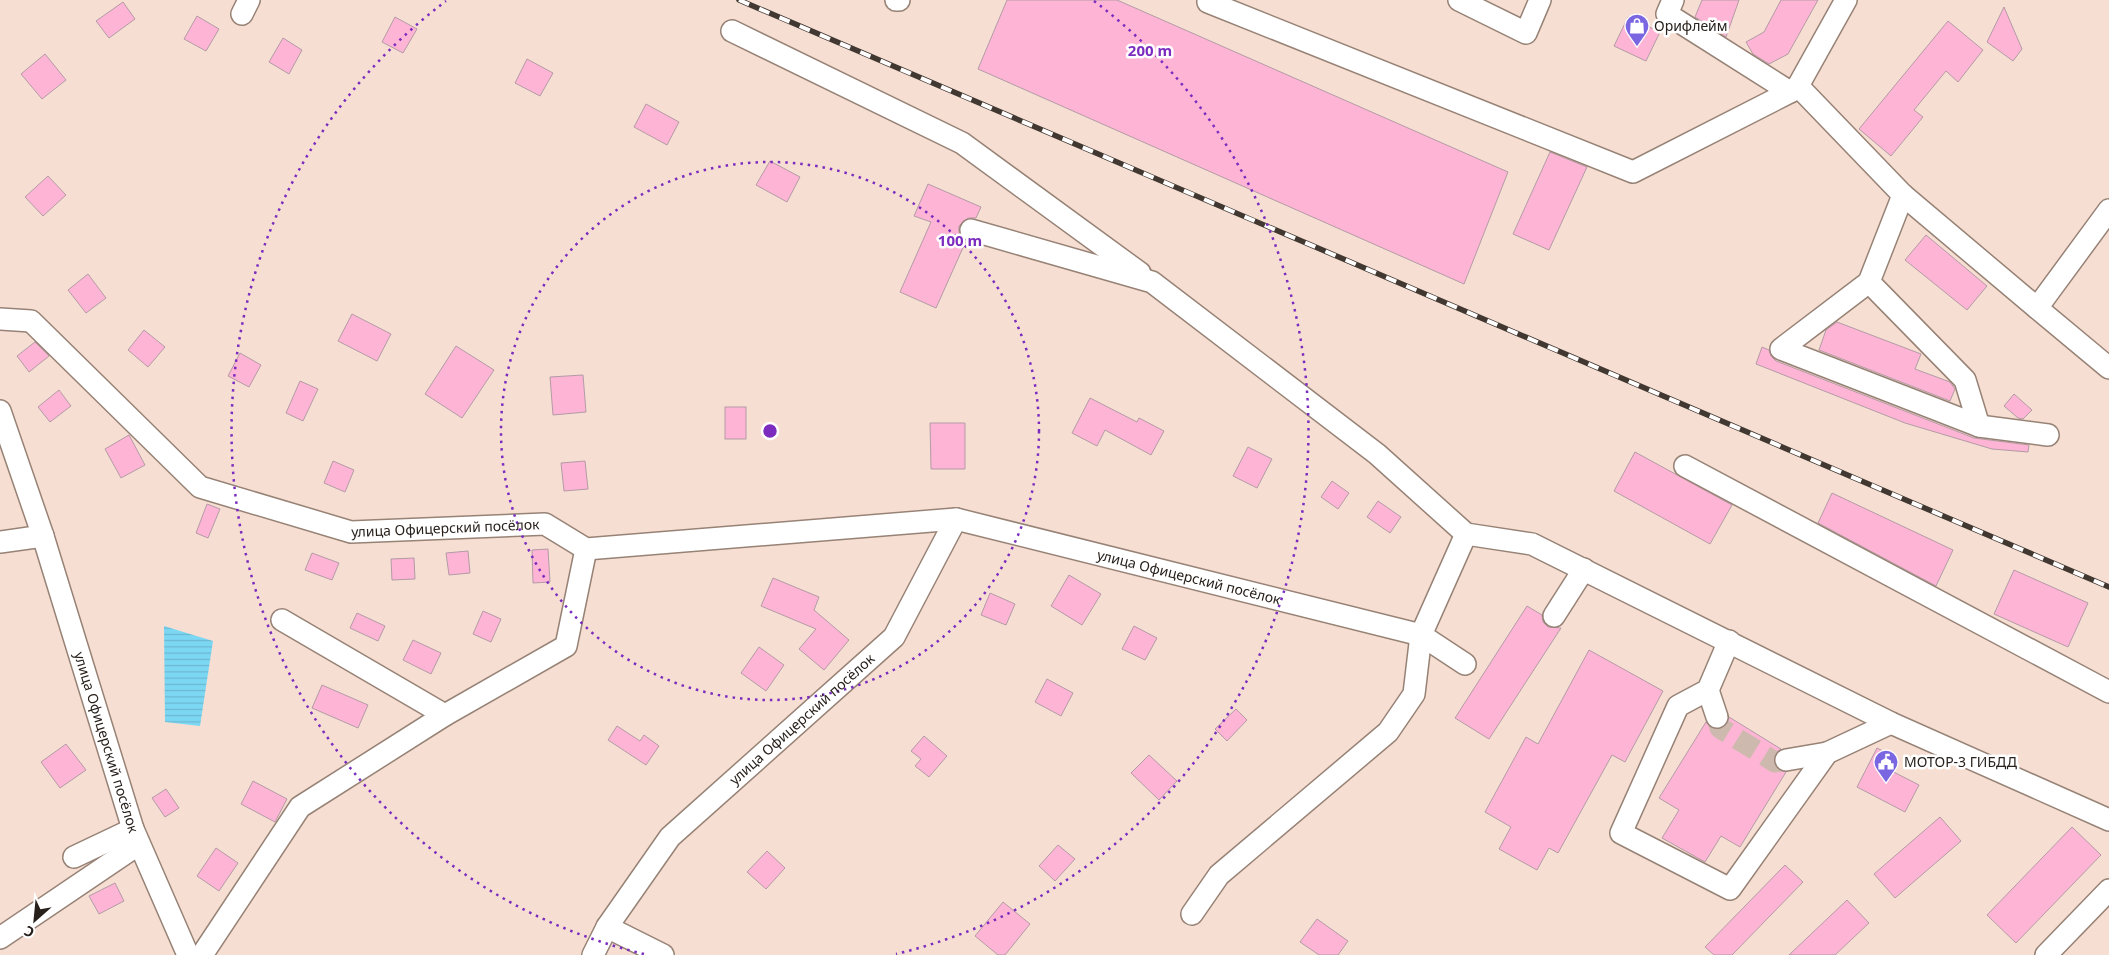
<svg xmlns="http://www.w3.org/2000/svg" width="2109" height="955" viewBox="0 0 2109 955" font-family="'Noto Sans',sans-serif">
	<defs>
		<pattern id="water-rules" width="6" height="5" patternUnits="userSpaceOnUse" patternTransform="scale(1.25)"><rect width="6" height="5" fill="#7cd7f3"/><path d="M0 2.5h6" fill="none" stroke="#6bb8d0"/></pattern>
	</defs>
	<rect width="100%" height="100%" fill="#f6dfd2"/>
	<polygon fill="url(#water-rules)" points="164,626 213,641 200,726 165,722"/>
	<g fill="#feb4d5" stroke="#b39ba5">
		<polygon points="1007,0 1117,0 1508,172 1464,284 978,69"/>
		<polygon points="1702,0 1739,0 1726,37 1695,17"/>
		<polygon points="1781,0 1818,0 1788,54 1769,64 1753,54 1746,42 1764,32"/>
		<polygon points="123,2 135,19 109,38 96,21"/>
		<polygon points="2004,7 2022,49 2013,61 1987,42"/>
		<polygon points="197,16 219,29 206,51 184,39"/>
		<polygon points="395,17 417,29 403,53 382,42"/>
		<polygon points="1628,17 1660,32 1646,61 1614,46"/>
		<polygon points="1948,21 1983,50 1958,82 1946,71 1914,110 1923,117 1891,156 1859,129"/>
		<polygon points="283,38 302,50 289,74 269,62"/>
		<polygon points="45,54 66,80 42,99 21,74"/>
		<polygon points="527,59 553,73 540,96 515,83"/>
		<polygon points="646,104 679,122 667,145 634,127"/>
		<polygon points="1550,152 1587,167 1549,250 1513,234"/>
		<polygon points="770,161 800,177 787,202 756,185"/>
		<polygon points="48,176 66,195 43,216 25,197"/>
		<polygon points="928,184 981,207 976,218 968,218 959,226 959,233 966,241 936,308 900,292 931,222 914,216"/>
		<polygon points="1926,235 1987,286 1967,310 1905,260"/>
		<polygon points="88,274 106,298 86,313 68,290"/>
		<polygon points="352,314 391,334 377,361 338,341"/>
		<polygon points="1837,322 1921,354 1915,369 1950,382 1955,389 1950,401 1819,350 1826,330"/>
		<polygon points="144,330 165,347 148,367 128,350"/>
		<polygon points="35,342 49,356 29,372 17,356"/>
		<polygon points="456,346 494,370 462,418 425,394"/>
		<polygon points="1762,347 1769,350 1771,356 1776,361 1974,438 2029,445 2028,452 1992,449 1905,423 1756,364"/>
		<polygon points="240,353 261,365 249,387 228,376"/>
		<polygon points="583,375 586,412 553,415 550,377"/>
		<polygon points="300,381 318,389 303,421 286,413"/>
		<polygon points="59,390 71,406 50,422 38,407"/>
		<polygon points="2014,394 2032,410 2023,419 2018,418 2004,406"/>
		<polygon points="1090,398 1137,422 1139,418 1164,431 1151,455 1105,430 1097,446 1072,433"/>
		<rect x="725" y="407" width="21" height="32"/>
		<polygon points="930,423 965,423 965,469 931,469"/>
		<polygon points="129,435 145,465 121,478 105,449"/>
		<polygon points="1248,447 1272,459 1257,488 1233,476"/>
		<polygon points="1635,452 1732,505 1710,544 1614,491"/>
		<polygon points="333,461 354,470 345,492 324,483"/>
		<polygon points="585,461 588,489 564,491 561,463"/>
		<polygon points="1332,481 1349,493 1338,509 1321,497"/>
		<polygon points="1832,493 1953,550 1936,586 1818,523"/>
		<polygon points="1378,501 1401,517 1390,533 1367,517"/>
		<polygon points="207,504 220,509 208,538 196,533"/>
		<polygon points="548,549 550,582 533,583 532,550"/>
		<polygon points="468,551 470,573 449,575 446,553"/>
		<polygon points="312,553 339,563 332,580 305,570"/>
		<polygon points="414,558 415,579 392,580 391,559"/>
		<polygon points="2014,570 2088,603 2068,647 1994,614"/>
		<polygon points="1069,575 1101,594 1082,625 1051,606"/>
		<polygon points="773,578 819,597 814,610 849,640 824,670 799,649 816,629 761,606"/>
		<polygon points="990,593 1015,604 1006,625 981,615"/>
		<polygon points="1527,606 1542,615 1543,622 1548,627 1561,628 1489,739 1455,718"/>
		<polygon points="483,611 501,619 491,642 473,634"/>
		<polygon points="357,613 385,626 378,641 350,628"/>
		<polygon points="1134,626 1157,638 1145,660 1122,649"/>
		<polygon points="413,640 441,653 431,674 403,660"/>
		<polygon points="759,647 784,665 766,691 741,673"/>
		<polygon points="1589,650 1663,691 1625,762 1612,755 1558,853 1549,848 1537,870 1499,849 1511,827 1485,812 1526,737 1538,744"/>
		<polygon points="1047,679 1073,693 1061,716 1035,702"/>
		<polygon points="322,685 368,705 358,728 312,708"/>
		<polygon points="1236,709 1247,720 1227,741 1215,729"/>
		<polygon points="1729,717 1781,749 1774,755 1774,763 1777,768 1786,772 1740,847 1721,836 1705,862 1662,838 1679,810 1659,798 1706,722 1714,729 1720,729 1727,725"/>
		<polygon points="617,726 640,741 644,735 659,746 646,765 608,740"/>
		<polygon points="924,736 947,756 929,777 915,766 921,759 911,751"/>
		<polygon points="66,744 86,770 60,788 41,762"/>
		<polygon points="1877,748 1889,754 1882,766 1919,785 1905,812 1857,787"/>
		<polygon points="1149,755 1177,781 1159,800 1131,773"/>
		<polygon points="253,781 287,799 275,822 241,804"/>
		<polygon points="166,789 179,808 165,817 152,798"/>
		<polygon points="1940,817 1961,841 1895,898 1874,874"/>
		<polygon points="2072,827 2101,855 2016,943 1987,915"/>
		<polygon points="1058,845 1075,859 1055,881 1039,866"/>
		<polygon points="216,848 238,863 219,891 197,876"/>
		<polygon points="767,851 785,868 766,889 747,872"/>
		<polygon points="1785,865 1803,882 1732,955 1714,955 1705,947"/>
		<polygon points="115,883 124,901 99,914 89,896"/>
		<polygon points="1847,900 1869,923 1835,955 1789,955"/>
		<polygon points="1003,902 1030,924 1005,955 998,955 975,936"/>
		<polygon points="1317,919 1348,941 1338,955 1319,955 1300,942"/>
	</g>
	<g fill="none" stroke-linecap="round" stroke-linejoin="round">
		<polyline stroke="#cdb9ad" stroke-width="21" stroke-dasharray="21 11" stroke-linecap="butt" points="1717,717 1720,728 1775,762 1786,760"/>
		<defs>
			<g id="minor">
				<polyline points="896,0 899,0"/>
				<polyline points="1459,0 1526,33 1540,0"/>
				<polyline points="1673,0 1667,14 1790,92"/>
				<polyline points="1208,2 1633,172 1790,92 1798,86 1846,0"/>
				<polyline points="242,14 249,0"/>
				<polyline points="732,31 962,143 1140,273"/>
				<polyline points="1798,86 1903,195 1869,282 1781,349 1979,426 1965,380 1869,282"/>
				<polyline points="1903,195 2037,308 2109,210"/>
				<polyline points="971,230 1152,282 1377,454 1466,534"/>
				<polyline points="2037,308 2109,368"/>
				<path id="s1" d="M0,319L31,321L200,487L351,532L545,524L586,549L956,519L1421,635L1465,664"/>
				<path id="s2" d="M0,411L43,536L133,829L188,955"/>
				<polyline points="1979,426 2048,435"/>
				<polyline points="1685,466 2109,692"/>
				<polyline points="0,542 43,536"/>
				<polyline points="1554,616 1584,569"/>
				<polyline points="282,620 445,715"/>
				<polyline points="1729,641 1708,690 1678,706 1621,833 1730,889 1827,753 1891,723"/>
				<polyline points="1708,690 1717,717"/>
				<polyline points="1786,760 1827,753"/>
				<polyline points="74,857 133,829"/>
				<polyline points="1192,914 1219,875 1388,732 1414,694 1421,635 1466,534 1532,544 1891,723 2109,820"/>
				<polyline points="607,927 663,955"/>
				<polyline points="0,938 139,844"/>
				<polyline points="202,955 300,807 445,715 566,646 586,549"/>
				<path id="s3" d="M593,955L607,927L670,837L894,637L956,519"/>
				<polyline points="2046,955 2109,890"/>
			</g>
		</defs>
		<use href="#minor" stroke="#978276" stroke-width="24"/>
		<use href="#minor" stroke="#fff" stroke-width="21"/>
		<defs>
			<polyline id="rail" points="739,0 2109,587"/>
		</defs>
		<use href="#rail" stroke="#423832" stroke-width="5.5"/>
		<use href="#rail" stroke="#fff" stroke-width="4" stroke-dasharray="11" stroke-linecap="butt"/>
	</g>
	<g fill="none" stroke="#7b2cbf" stroke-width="2.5" stroke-dasharray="2.5 5">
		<circle cx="770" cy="431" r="269"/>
		<path d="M644 954A538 538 0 0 1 446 1M1094 1A538 538 0 0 1 896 954"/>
	</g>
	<defs>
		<symbol id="shop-pin" viewBox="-11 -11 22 30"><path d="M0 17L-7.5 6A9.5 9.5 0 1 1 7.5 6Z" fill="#7a66e1" stroke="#fff"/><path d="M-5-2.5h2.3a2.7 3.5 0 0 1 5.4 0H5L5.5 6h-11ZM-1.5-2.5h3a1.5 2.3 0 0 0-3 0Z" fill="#fff"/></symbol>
		<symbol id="civic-pin" viewBox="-11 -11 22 30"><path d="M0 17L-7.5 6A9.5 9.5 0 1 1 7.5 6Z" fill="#7a66e1" stroke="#fff"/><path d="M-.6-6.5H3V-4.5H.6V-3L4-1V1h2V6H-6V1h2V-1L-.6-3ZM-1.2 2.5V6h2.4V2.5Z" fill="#fff"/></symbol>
	</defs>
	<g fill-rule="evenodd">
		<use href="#shop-pin" x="1623" y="12" width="28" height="38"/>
		<use href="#civic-pin" x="1872" y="748" width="28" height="38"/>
	</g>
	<g text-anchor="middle" stroke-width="5" stroke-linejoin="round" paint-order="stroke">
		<g font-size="14" fill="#28201b" stroke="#fff" text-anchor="start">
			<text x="1654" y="31">Орифлейм</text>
			<text x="1904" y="767">МОТОР-3 ГИБДД</text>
		</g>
		<g font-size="14" fill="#28201b" stroke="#fff">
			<text dy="5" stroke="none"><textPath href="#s1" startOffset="520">улица Офицерский посёлок</textPath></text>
			<text dy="5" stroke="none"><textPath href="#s1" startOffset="1279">улица Офицерский посёлок</textPath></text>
			<text dy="5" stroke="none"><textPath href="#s3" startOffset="318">улица Офицерский посёлок</textPath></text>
			<text dy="5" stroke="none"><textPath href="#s2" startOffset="348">улица Офицерский посёлок</textPath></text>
		</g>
	</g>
	<circle cx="770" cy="431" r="8" fill="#7b2cbf" stroke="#fff" stroke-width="2.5"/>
	<g font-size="15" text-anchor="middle" font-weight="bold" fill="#7b2cbf" stroke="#fff" stroke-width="5" stroke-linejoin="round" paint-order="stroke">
		<text x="1150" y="56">200 m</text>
		<text x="960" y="246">100 m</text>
	</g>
	<g transform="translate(35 920) rotate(207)" stroke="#ffffff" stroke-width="4" paint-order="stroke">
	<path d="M0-4L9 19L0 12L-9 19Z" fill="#28201b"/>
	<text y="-8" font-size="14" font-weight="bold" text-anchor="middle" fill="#28201b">С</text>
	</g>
</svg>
